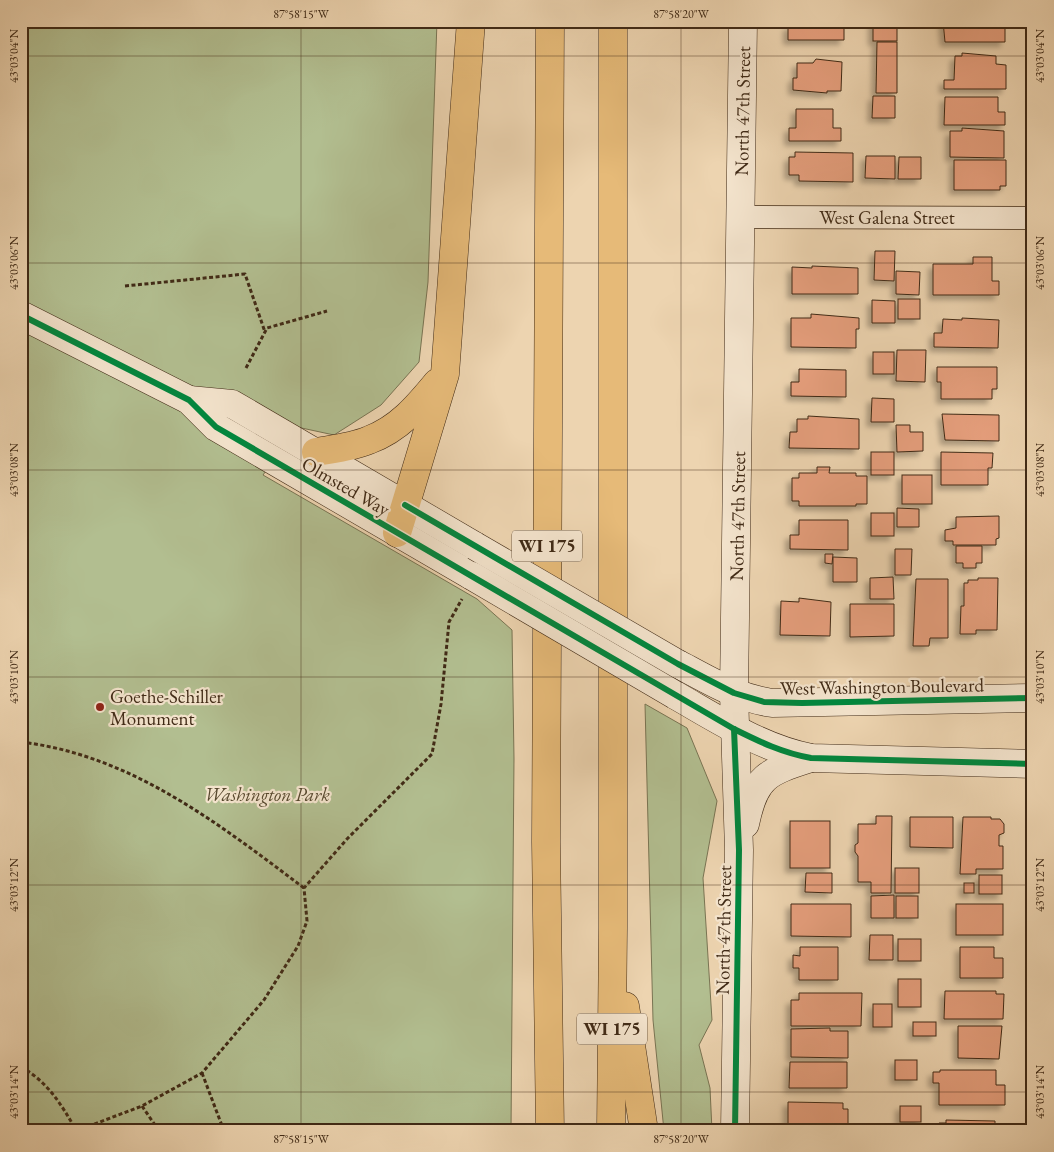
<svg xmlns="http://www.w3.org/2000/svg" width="1054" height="1152" viewBox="0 0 1054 1152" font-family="'EB Garamond',serif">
	<defs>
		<filter id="shadow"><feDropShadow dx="-4.5" dy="4.5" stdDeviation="2.5" flood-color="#0004"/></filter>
	</defs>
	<rect width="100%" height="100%" fill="#edd4b0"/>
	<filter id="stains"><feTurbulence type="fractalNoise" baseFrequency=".004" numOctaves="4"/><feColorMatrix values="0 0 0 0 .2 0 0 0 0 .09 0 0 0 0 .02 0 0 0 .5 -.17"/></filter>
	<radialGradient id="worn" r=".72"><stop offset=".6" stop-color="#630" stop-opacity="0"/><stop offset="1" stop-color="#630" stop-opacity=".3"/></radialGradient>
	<g fill="#b2be90" stroke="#797453">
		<polygon points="21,21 437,21 428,282 419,362 381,405 334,435 297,427 263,475 477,599 512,630 514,759 511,1131 21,1131"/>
		<polygon points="645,704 687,728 717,801 703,878 712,1020 699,1045 710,1088 712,1131 664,1131 653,1020"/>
	</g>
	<g fill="#e59e7c" stroke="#402a16" filter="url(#shadow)">
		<polygon points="795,21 844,21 844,40 788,40 788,26 795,26"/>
		<rect x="873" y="21" width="24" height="20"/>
		<polygon points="943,21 1005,21 1005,42 945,42"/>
		<polygon points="877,42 897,42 897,93 876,93"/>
		<polygon points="962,53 996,56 996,64 1006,65 1006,89 944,89 944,80 954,80 955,56 962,56"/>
		<polygon points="816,59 842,62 841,91 827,91 827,93 793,90 793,78 797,78 797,63 813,63"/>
		<polygon points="873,96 895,96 895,118 872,118"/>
		<polygon points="945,97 998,97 998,112 1005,112 1005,125 944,125"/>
		<polygon points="796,109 833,109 833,128 841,128 841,141 789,141 789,128 796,128"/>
		<polygon points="962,128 1004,131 1004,158 950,157 950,131 962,131"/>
		<polygon points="795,152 853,153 853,182 799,181 799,175 789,175 789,157 795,157"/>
		<polygon points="866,156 895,156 895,179 865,178"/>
		<polygon points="899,157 921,157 921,179 898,179"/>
		<polygon points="954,160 1006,160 1006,186 1000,186 1000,190 954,190"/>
		<polygon points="875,251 895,251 894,281 874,280"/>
		<polygon points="973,257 992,257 992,281 999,281 999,295 933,295 933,264 973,264"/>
		<polygon points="812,266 858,268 858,294 792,294 792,267 812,268"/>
		<polygon points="896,271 920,272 919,295 896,294"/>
		<rect x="898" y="299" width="22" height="20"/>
		<polygon points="872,300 895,301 895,323 872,323"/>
		<polygon points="811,314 859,318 859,329 856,329 856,348 791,347 791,318 811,318"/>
		<polygon points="962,318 999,320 998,348 934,347 934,333 942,333 943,319 962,320"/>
		<polygon points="897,350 926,350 925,382 896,381"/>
		<rect x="873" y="352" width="21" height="22"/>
		<polygon points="937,367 997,367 997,389 992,389 992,399 941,399 941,382 937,382"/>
		<polygon points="799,369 846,370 846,397 791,396 791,382 799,382"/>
		<polygon points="872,398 894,399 894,422 871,422"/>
		<polygon points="942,414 999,415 999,441 945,440"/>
		<polygon points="808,416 859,419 859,449 789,448 790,432 797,432 797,419 808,419"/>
		<polygon points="896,425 910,425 910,432 923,432 923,451 897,452"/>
		<rect x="871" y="452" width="23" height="23"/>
		<polygon points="941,452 993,453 992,468 988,468 988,485 941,485"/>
		<polygon points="817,467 830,467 829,473 856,473 856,476 867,476 867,504 856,504 856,506 799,506 799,501 792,501 792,478 799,478 799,473 817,473"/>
		<rect x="902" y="475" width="30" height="29"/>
		<polygon points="897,508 919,509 919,527 897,527"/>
		<rect x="871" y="513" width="23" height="23"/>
		<polygon points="999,516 999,538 996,539 996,545 953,545 953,541 945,541 945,530 956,528 956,517"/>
		<polygon points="799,520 848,520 848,550 790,549 790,535 799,535"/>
		<polygon points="956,546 982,546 982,563 976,563 976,568 963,568 963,563 956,563"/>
		<polygon points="895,549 912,549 911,575 895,575"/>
		<polygon points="825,554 833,554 832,564 825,563"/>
		<polygon points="833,557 857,558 857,582 833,582"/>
		<polygon points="893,577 894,599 870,599 870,578"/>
		<polygon points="978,578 998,578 997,630 976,630 976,634 960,634 961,606 964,606 964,583 968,583 968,580 978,580"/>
		<polygon points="916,579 948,579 948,638 930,638 929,646 913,646"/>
		<polygon points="799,598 831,602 830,636 780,635 781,601 799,602"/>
		<polygon points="850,604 894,604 894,636 850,637"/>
		<polygon points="876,816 892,816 891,893 871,893 871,882 858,882 858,856 855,852 855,845 858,843 858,824 876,824"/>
		<polygon points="910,817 953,817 953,848 910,847"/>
		<polygon points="963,817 991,817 991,819 1000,819 1004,824 1004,833 999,835 999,846 1003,846 1003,869 976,869 976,874 960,874"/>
		<rect x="790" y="821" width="40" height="47"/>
		<rect x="895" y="868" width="24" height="25"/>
		<polygon points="806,873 832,873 832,893 805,892"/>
		<rect x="979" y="875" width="23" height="19"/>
		<rect x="964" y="883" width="10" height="10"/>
		<polygon points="894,895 894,918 871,918 871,896"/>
		<rect x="896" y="896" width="22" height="22"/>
		<polygon points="791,904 851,904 851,937 791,936"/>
		<rect x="956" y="904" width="47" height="31"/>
		<polygon points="870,935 893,935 893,960 869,960"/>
		<rect x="898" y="939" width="23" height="22"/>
		<polygon points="800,947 838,947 838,980 799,980 799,968 793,968 793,955 800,956"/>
		<polygon points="960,947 994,947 994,958 1003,958 1003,978 960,978"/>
		<rect x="898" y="979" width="23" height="28"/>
		<polygon points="945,991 996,991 996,994 1004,994 1003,1019 944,1019"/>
		<polygon points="799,993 862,993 861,1026 791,1026 791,1000 799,1000"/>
		<rect x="873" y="1004" width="19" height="23"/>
		<rect x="913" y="1022" width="23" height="14"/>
		<polygon points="958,1026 1002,1026 999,1059 958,1058"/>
		<polygon points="830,1028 830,1031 848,1031 848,1058 791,1057 791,1029"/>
		<rect x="895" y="1060" width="22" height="20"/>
		<polygon points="790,1062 847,1062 847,1088 789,1088"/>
		<polygon points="940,1070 996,1070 996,1085 1005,1085 1005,1105 939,1105 939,1083 933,1083 933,1072 940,1072"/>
		<polygon points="788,1102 843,1103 843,1109 848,1109 848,1128 843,1128 843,1131 788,1131"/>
		<rect x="900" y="1106" width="21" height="16"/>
		<polygon points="946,1120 995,1121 995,1131 939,1131 939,1123 946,1123"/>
	</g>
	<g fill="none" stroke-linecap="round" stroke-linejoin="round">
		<defs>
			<polyline id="street" points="741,217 1033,218"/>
			<g id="secondary">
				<polyline points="21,315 189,400 216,427 472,576"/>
				<polyline points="189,400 232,404 475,546"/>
				<path d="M678,664C709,680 737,698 772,703L1033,698"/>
				<path d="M675,695C719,720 761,748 811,758L1033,764"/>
				<path d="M745,824C755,776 767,772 811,758"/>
				<polyline points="735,1131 739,850 734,693 743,21"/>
			</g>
			<g id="highway">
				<polyline points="550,21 546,842 550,1131"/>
				<path d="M316,452C333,449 353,447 369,440C399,429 418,406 437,383"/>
				<polyline points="397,533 445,374 471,21"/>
				<polyline points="625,1006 644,1131"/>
				<polyline points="611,1131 613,928 613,21"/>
			</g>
		</defs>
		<use href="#street" stroke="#6b543c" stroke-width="24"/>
		<use href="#secondary" stroke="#402a16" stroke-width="29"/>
		<use href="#highway" stroke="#402a16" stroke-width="29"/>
		<g stroke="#402a16" stroke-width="3" stroke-dasharray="4 2.5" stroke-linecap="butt">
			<polyline points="125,286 245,274 265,332"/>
			<polyline points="246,368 267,328 327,311"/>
			<path d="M21,742C131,755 219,824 304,888"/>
			<path d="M21,1067C48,1082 61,1104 76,1130"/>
			<polyline points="202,1073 224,1131"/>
			<polyline points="142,1106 159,1131"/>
			<polyline points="76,1131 142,1106 202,1073 264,1000 298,946 307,921 304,888 347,839 432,754 441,704 449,622 462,599"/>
		</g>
		<use href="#street" stroke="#f3e3cc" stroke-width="22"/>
		<use href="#secondary" stroke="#f3e3cc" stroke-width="28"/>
		<use href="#highway" stroke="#e6ba78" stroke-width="28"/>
		<defs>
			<g id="secondary-bridge">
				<polyline points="475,546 678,664"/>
				<polyline points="472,576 675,695"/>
			</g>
		</defs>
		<use href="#secondary-bridge" stroke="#402a16" stroke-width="29" stroke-linecap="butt"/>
		<use href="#secondary-bridge" stroke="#f3e3cc" stroke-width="28"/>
		<defs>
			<g id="cycleway">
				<path d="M21,315L189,400L216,427L734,729C760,742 783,753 811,758L1033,764"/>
				<polyline points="405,505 678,664 734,693 764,702 802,703 1033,698"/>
				<polyline points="734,729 739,850 735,1131"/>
			</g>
		</defs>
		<use href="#cycleway" stroke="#f3e3cc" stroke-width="9"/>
		<use href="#cycleway" stroke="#00873e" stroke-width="6"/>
	</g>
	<path fill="none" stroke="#402a16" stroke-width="1" stroke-opacity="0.45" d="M301,21V1131M681,21V1131M21,56H1033M21,263H1033M21,470H1033M21,677H1033M21,885H1033M21,1092H1033"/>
	<circle fill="#8f2418" stroke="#f3e3cc" stroke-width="2" cx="100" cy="707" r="5"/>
	<g text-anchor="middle" stroke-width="4.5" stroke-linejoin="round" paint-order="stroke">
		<g fill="#f3e3cc" stroke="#76624d" stroke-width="1">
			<rect x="512" y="530.5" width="70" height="31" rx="4"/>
			<rect x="577" y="1013.5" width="70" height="31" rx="4"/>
		</g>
		<g font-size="18" font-weight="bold" fill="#402a16">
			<text x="547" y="552">WI 175</text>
			<text x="612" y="1035">WI 175</text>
		</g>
		<g font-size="19" fill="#402a16" stroke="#f3e3cc">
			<text transform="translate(742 111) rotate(-89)" y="7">North 47th Street</text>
			<text x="887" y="224">West Galena Street</text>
			<text transform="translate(346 486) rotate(30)" y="7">Olmsted Way</text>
			<text transform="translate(737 516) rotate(-89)" y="7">North 47th Street</text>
			<text transform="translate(882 686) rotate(-1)" y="7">West Washington Boulevard</text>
			<text transform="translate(723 930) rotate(-89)" y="7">North 47th Street</text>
		</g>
		<g font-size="19" fill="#402a16" stroke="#f3e3cc" text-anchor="start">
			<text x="110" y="703">Goethe-Schiller<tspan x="110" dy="22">Monument</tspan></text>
		</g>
		<g font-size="19" font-style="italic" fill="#57482e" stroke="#f3e3cc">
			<text x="267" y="801">Washington Park</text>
		</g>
	</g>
	<rect width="1054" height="1152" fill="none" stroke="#edd4b0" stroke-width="55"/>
	<rect x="28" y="28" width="998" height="1096" fill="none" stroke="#402a16" stroke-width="2"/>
	<g font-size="12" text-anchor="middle" fill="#402a16">
		<text x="301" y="18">87°58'15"W</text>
		<text x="681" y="18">87°58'20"W</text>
		<text transform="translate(1040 56) rotate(-90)" y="4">43°03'04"N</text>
		<text transform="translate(14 56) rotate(-90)" y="4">43°03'04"N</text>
		<text transform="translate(1040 263) rotate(-90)" y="4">43°03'06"N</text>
		<text transform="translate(14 263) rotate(-90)" y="4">43°03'06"N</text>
		<text transform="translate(1040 470) rotate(-90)" y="4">43°03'08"N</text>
		<text transform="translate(14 470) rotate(-90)" y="4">43°03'08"N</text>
		<text transform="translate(1040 677) rotate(-90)" y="4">43°03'10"N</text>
		<text transform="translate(14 677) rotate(-90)" y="4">43°03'10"N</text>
		<text transform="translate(1040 885) rotate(-90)" y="4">43°03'12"N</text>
		<text transform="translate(14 885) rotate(-90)" y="4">43°03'12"N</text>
		<text transform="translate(1040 1092) rotate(-90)" y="4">43°03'14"N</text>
		<text transform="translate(14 1092) rotate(-90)" y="4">43°03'14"N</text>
		<text x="301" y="1143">87°58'15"W</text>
		<text x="681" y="1143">87°58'20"W</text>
	</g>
	<rect width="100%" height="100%" filter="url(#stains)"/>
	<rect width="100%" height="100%" fill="url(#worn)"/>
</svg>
